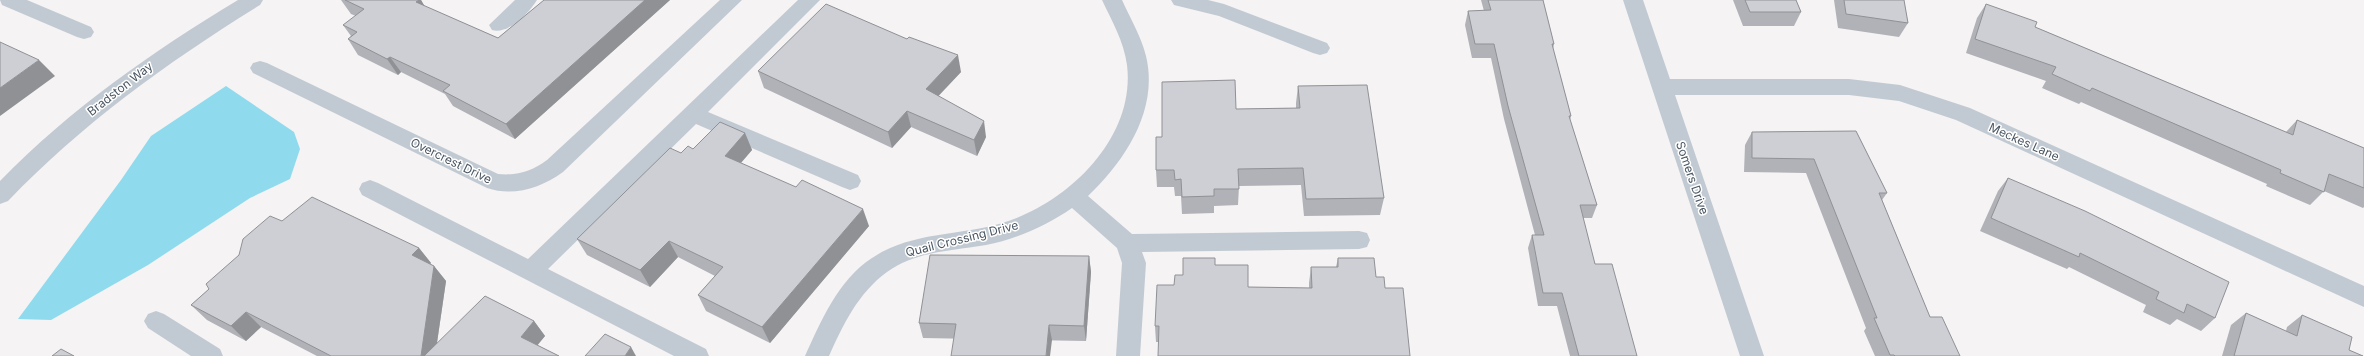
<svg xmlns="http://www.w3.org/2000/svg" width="2364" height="356" viewBox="0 0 2364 356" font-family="Inter,sans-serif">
	<rect width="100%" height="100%" fill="#f5f3f3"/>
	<polygon fill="#90daee" points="226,86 294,132 300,149 290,179 250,198 148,265 51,320 18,319 121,180 151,136"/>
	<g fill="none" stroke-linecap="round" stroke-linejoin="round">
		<g fill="#c1cad2" fill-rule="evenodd">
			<polygon points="0,0 27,0 91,27 94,32 91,37 84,39 77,37 2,5"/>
			<path d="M238,0H263L260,5C168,62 83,123 8,201L0,204V181C70,109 152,52 238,0Z"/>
			<path d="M515,0H537C529,13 508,35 492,30L489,25Z"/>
			<path d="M720,0H742L563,172C541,188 513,197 487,188L253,73L250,68L253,63L260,61L267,63L498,174C517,176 532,171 547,160Z"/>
			<polygon points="798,0 820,0 708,112 858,175 861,181 858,187 850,190 842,187 696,124 548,269 706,349 709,356 674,356 362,195 359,189 362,183 370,180 378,183 528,259"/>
			<path d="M1102,0H1122C1130,18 1141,36 1146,56C1159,110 1125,161 1088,196L1132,234L1359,231L1367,233L1370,240L1367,247L1359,249L1142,252L1146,263L1140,356H1116L1122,263L1117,248L1072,208C1046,226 1016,239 986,245C952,251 916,251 887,272C858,293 843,325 829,356H805C821,321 838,280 872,258C911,232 956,236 999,224C1066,205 1136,139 1127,65C1124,42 1112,21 1102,0Z"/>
			<polygon points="1171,0 1208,0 1224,4 1327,43 1330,48 1327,53 1320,55 1313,53 1219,16 1174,5"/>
			<polygon points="1623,0 1643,0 1670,79 1849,79 1900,85 1970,108 2364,286 2364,307 1956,120 1899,101 1849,95 1675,95 1764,356 1740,356"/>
			<polygon points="156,311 164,314 220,349 223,356 191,356 148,328 144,321 148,314"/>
		</g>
	</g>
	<g fill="#b0b2b7">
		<polygon points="341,0 421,0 424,6 498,38 544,0 670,0 515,139 453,106 445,94 401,72 398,75 358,55 348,39 351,36 343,25 356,16 351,14"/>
		<polygon points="1481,0 1543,0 1554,44 1553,49 1571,116 1570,120 1597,205 1592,218 1583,218 1595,264 1637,356 1570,356 1557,306 1538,306 1528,248 1532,235 1535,235 1504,119 1491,58 1472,58 1465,25 1468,11 1484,11"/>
		<polygon points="1733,0 1796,0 1801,12 1794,26 1743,26"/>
		<polygon points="1834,0 1904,0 1908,23 1899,37 1838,28"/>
		<polygon points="1986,4 2035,27 2286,132 2297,120 2364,148 2364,207 2363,208 2324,191 2310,205 2266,186 2267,184 2081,102 2079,104 2042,88 2046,81 1966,53 1977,18"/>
		<polygon points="758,71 961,72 938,96 986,137 977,156 911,127 892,148 764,88"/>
		<polygon points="1298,86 1384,198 1380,215 1304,216 1301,185 1239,186 1238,205 1214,206 1214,213 1182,214 1181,196 1175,196 1174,187 1157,187 1156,170 1162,137 1236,109 1296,108 1296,103"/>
		<polygon points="1856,131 1887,193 1882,200 1930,317 1960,356 1875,356 1864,331 1866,328 1806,173 1744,172 1745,145 1752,132"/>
		<polygon points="745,133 752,150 741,163 869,226 770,343 706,311 698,295 715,276 678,257 650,287 587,255 577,239 681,153 693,149"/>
		<polygon points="2008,178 2215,318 2201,331 2177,319 2170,325 2143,312 2146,305 2069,267 2067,269 1980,231 1998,191"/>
		<polygon points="282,221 419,248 431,263 430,264 434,266 446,281 437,343 534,321 545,336 537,345 559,356 317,356 261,327 246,341 207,320 191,305 209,289"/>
		<polygon points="1089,256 1091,272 1086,341 923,338 919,323"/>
		<polygon points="1338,258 1376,277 1158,342 1156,342 1155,326 1174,285 1183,275 1215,265 1248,287 1309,288 1309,283 1311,267 1336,267"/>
		<polygon points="2246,313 2286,331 2287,327 2302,315 2349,350 2363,356 2222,356 2231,325"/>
	</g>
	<g fill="#909195">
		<polygon points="419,0 421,0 430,15 416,2"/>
		<polygon points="645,0 670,0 515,139 506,124"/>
		<polygon points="958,55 961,72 930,105 926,89"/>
		<polygon points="390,57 401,72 398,75 387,59"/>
		<polygon points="39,60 55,76 0,116 0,88"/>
		<polygon points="907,111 911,127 892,148 888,132"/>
		<polygon points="984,121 986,137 977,156 974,140"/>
		<polygon points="745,133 752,150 732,173 725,156"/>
		<polygon points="863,209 869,226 770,343 762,327"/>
		<polygon points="669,241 678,257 650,287 640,270"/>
		<polygon points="419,248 431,263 424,271 412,255"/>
		<polygon points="1089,256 1091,272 1086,341 1084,326"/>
		<polygon points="434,266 446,281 435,356 421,356"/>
		<polygon points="246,312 261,327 246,341 231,326"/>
		<polygon points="534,321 545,336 532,352 521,337"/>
		<polygon points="1049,325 1052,340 1050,356 1046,356"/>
		<polygon points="631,347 636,356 625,356"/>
	</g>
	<g fill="#cdcfd5" stroke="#909195">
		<polygon points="345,0 419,0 416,2 498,38 544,0 645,0 506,124 443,91 450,85 390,57 387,59 348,39 357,32 343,25 364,9"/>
		<polygon points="1488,0 1543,0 1554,44 1552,44 1571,116 1569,116 1597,205 1580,205 1595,264 1612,264 1637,356 1579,356 1562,293 1543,293 1532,235 1544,235 1508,106 1494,44 1475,44 1468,11 1491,10"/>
		<polygon points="1745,0 1796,0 1801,12 1750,12"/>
		<polygon points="1844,0 1904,0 1908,23 1846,14"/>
		<polygon points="826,4 907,39 909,37 958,55 926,89 984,121 974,140 907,111 888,132 758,71"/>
		<polygon points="1986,4 2037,22 2035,27 2293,135 2297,120 2364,148 2364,188 2329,174 2324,192 2280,173 2281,170 2092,88 2090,91 2052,74 2056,67 1975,39"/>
		<polygon points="0,42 39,60 0,88"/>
		<polygon points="1235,80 1236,109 1300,108 1298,86 1367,85 1384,198 1306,199 1303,168 1238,169 1239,189 1214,189 1214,196 1182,197 1181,179 1175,180 1174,170 1156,170 1156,137 1162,137 1162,82"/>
		<polygon points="720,122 745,133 725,156 796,187 802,180 863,209 762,327 698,295 723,267 669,241 640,270 577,239 670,148 681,153 688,146 693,149"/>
		<polygon points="1856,131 1887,193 1879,193 1930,317 1942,317 1960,356 1895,356 1894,355 1890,355 1874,318 1877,318 1814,159 1752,158 1752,132"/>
		<polygon points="2008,178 2085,211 2229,282 2215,318 2187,304 2184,313 2156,299 2159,292 2080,253 2079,257 1991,218"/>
		<polygon points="312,197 419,248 412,255 434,266 421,356 331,356 246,312 231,326 191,305 209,289 206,284 239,255 243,239 270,216 282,221"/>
		<polygon points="930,255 1089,256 1084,326 1049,325 1046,356 951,356 956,324 919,323"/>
		<polygon points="1183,258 1215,258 1215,265 1248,265 1248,287 1312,288 1311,267 1338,267 1338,258 1374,258 1376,277 1384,277 1385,288 1403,288 1410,356 1158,356 1159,326 1155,326 1157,285 1174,285 1175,275 1183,275"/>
		<polygon points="485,296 534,321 521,337 559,356 424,356"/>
		<polygon points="2246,313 2297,336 2302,315 2352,337 2349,350 2363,356 2234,356"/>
		<polygon points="605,334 631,347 625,356 585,356"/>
		<polygon points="61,349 74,356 52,356"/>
	</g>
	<g text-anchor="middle" stroke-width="3" stroke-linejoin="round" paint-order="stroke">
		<g font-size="12" fill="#4a5661" stroke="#fff">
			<text transform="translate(120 89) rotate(-38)" y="4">Bradston Way</text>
			<text transform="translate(2024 142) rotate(24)" y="4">Meckes Lane</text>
			<text transform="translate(451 161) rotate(26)" y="4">Overcrest Drive</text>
			<text transform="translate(1692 178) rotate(71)" y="4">Somers Drive</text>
			<text transform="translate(962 239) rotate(-14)" y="4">Quail Crossing Drive</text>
		</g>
	</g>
</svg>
